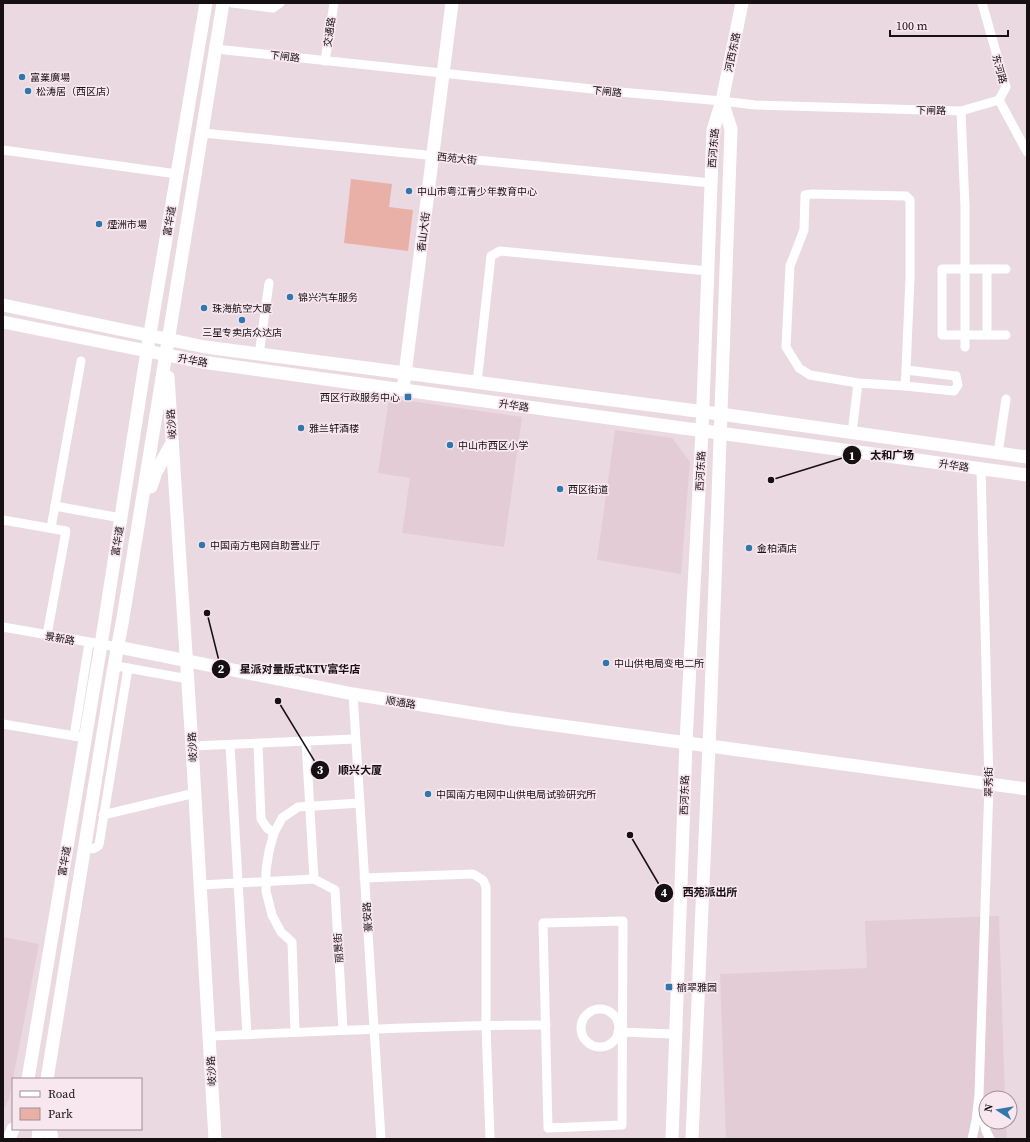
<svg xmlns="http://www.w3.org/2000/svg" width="1030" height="1142" viewBox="0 0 1030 1142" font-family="'Source Serif 4','Noto Sans SC',serif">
	<rect width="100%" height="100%" fill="#ead9e1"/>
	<g fill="#e4ccd7">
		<polygon points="389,398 522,417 504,547 402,533 410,478 378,473"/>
		<polygon points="615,430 672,438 690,462 681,574 597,560"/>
		<polygon points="999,916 1005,1098 986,1098 986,1122 1006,1122 1007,1139 726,1139 720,974 867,968 865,921"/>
		<polygon points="3,937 39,944 9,1099 3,1110"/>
	</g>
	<polygon fill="#e9b0a7" points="351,179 392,184 389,207 413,210 408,251 344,243"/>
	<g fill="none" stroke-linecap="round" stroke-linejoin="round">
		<g stroke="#fff" stroke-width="9">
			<polyline points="232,3 273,8 280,3"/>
			<polyline points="982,3 1006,87 999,100"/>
			<polyline points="216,49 620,92 722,101 755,105 961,111 999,100"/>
			<polyline points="325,61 334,3"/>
			<polyline points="999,100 1027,152"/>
			<polyline points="961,111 965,207 965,347"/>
			<polyline points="203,133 711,183"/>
			<polyline points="3,150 177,174"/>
			<polyline points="987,269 987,335"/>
			<polyline points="1006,269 942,269 942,335 1006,335"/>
			<polyline points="259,355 269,283"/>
			<polyline points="477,383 491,256 500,251 708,271"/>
			<polyline points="905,386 954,391 958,385 956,376 906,370"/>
			<polyline points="852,433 858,383 810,375 799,368 786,347 790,266 804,230 805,195 812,194 906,196 910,200 910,278 906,370 905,386 858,383"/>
			<polyline points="998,453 1006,399"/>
			<polyline points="55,506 121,518"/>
			<polyline points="3,520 66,531 47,635"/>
			<polyline points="51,528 81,361"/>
			<polyline points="3,627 118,647"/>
			<polyline points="122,667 188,679"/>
			<polyline points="353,694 381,1139"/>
			<polyline points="3,724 80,737"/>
			<polyline points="74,736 89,643"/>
			<polyline points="306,742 314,879 335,890 343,1030"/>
			<polyline points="258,744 261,819 267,828 274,833"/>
			<polyline points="230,745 247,1035"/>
			<polyline points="192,746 355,739"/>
			<polyline points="103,815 195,793"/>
			<path d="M85,848C90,849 94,850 99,845L128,668"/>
			<polyline points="364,878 473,874 483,880 486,887 486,1025 490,1139"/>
			<polyline points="200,885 314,879"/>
			<polygon points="623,921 622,1125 548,1128 543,923"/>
			<circle cx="600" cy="1028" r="19"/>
			<polyline points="295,1032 292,942 281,932 272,915 266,891 266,870 269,851 274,833 282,818 298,807 360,803"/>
			<polyline points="618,1032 675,1034"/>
			<path d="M209,1036C321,1032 433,1025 546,1025"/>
			<polyline points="981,1106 986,1131 990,1139"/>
			<polyline points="972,1139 976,1121 979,1095 989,784 981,469"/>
		</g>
		<g stroke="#fff" stroke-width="13">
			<polyline points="3,305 205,347 720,414 1027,457"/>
			<polyline points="3,322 202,362 404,390 1027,475"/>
			<polyline points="168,377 192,746 215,1139"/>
			<polyline points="404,382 452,3"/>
			<polyline points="151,487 156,472 172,443"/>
			<polyline points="118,647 353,694 510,719 1027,789"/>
			<polyline points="28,1079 101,645 147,351 206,3"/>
			<polyline points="47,1079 113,672 123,618 223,3"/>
			<polyline points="50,1129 52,1139"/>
			<polyline points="9,1139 13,1129"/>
			<polyline points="38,1139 39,1129"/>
			<polyline points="672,1139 686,743 702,431 713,130 722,101 742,3"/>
			<polyline points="692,1139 710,723 731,129 722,101"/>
		</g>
	</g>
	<g fill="#3277ac" stroke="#f8e7ee" stroke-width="1.5">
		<circle cx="22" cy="77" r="4"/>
		<circle cx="28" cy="91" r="4"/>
		<circle cx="409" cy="191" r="4"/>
		<circle cx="99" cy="224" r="4"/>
		<circle cx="290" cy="297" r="4"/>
		<circle cx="204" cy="308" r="4"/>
		<circle cx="242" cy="320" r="4"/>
		<rect x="404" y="393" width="8" height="8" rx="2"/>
		<circle cx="301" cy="428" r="4"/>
		<circle cx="450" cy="445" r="4"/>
		<circle cx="560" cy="489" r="4"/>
		<circle cx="202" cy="545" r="4"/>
		<circle cx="749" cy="548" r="4"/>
		<circle cx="606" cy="663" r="4"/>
		<circle cx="428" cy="794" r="4"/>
		<rect x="665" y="983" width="8" height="8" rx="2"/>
	</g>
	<g text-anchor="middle" stroke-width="3.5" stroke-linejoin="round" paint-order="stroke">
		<g font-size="10" fill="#161013" stroke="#f8e7ee">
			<text transform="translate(329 32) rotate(-82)" y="4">交通路</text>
			<text transform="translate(732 52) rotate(-78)" y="4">河西东路</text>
			<text transform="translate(285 56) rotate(7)" y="4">下闸路</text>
			<text transform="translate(1000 69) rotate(75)" y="4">东河路</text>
			<text transform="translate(607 91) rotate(6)" y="4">下闸路</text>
			<text transform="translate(931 110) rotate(1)" y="4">下闸路</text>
			<text transform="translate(713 148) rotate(-85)" y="4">西河东路</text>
			<text transform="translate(457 158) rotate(6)" y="4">西苑大街</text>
			<text transform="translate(169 221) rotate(-80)" y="4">富华道</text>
			<text transform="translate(423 232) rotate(-83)" y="4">香山大街</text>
			<text transform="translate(193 360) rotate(10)" y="4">升华路</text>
			<text transform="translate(514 405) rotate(8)" y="4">升华路</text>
			<text transform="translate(171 424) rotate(-94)" y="4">岐沙路</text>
			<text transform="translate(954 465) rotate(8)" y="4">升华路</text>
			<text transform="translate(700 471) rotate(-87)" y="4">西河东路</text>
			<text transform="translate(117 541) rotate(-81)" y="4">富华道</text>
			<text transform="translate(60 638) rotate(10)" y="4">景新路</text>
			<text transform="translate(401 702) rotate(9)" y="4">顺通路</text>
			<text transform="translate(192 747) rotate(-93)" y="4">岐沙路</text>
			<text transform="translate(988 782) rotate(-90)" y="4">翠秀街</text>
			<text transform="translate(684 795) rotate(-88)" y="4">西河东路</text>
			<text transform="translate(64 861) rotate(-80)" y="4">富华道</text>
			<text transform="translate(367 917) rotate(-94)" y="4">豪安路</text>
			<text transform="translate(338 948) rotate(-94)" y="4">丽景街</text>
			<text transform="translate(211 1071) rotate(-93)" y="4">岐沙路</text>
		</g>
		<g font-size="10" fill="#161013" stroke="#f8e7ee" text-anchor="start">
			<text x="30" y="81">富業廣場</text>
			<text x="36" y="95">松涛居（西区店）</text>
			<text x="417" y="195">中山市粤江青少年教育中心</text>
			<text x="107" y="228">煙洲市場</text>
			<text x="298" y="301">锦兴汽车服务</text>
			<text x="212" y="312">珠海航空大厦</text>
			<text x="242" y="336" text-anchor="middle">三星专卖店众达店</text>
			<text x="400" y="401" text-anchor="end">西区行政服务中心</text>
			<text x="309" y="432">雅兰轩酒楼</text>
			<text x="458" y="449">中山市西区小学</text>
			<text x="568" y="493">西区街道</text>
			<text x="210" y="549">中国南方电网自助营业厅</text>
			<text x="757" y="552">金柏酒店</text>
			<text x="614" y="667">中山供电局变电二所</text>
			<text x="436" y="798">中国南方电网中山供电局试验研究所</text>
			<text x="677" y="991">榆翠雅园</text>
		</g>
	</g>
	<path fill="none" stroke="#161013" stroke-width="1.5" d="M771 480L852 455M207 613L221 669M278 701L320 770M630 835L664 893"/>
	<g fill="#161013" stroke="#f8e7ee" stroke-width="1.5">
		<circle cx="771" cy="480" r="4"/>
		<circle cx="207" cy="613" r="4"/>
		<circle cx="278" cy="701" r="4"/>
		<circle cx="630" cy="835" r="4"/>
		<circle cx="852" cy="455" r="10"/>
		<circle cx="221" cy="669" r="10"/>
		<circle cx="320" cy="770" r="10"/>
		<circle cx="664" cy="893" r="10"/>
	</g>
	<g font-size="12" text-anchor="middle" font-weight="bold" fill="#fff">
		<text x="852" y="460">1</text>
		<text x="221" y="673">2</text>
		<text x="320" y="774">3</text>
		<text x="664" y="897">4</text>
	</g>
	<g font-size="11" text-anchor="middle" font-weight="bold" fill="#161013" stroke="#f8e7ee" stroke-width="3.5" stroke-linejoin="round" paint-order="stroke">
		<text x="892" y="459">太和广场</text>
		<text x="300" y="673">星派对量版式KTV富华店</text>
		<text x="360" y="774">顺兴大厦</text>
		<text x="710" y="896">西苑派出所</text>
	</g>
	<rect width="1030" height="1142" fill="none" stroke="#161013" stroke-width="8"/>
	<rect x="12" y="1078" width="130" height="52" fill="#f8e7ee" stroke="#9e9196"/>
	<rect x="20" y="1091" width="20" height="6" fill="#ffffff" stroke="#9e9196"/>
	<text x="48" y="1098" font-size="12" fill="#161013">Road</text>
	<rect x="20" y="1108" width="20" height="12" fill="#e9b0a7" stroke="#9e9196"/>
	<text x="48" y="1118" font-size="12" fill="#161013">Park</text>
	<g transform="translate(998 1110) rotate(282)"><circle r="19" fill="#f8e7ee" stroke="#9e9196"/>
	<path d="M0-3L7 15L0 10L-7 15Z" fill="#3277ac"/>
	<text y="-6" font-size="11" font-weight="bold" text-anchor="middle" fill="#161013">N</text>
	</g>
	<path d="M890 30v6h118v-6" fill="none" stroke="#161013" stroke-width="2"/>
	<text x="896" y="30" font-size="12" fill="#161013" stroke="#f8e7ee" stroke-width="3" paint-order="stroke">100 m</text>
</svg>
